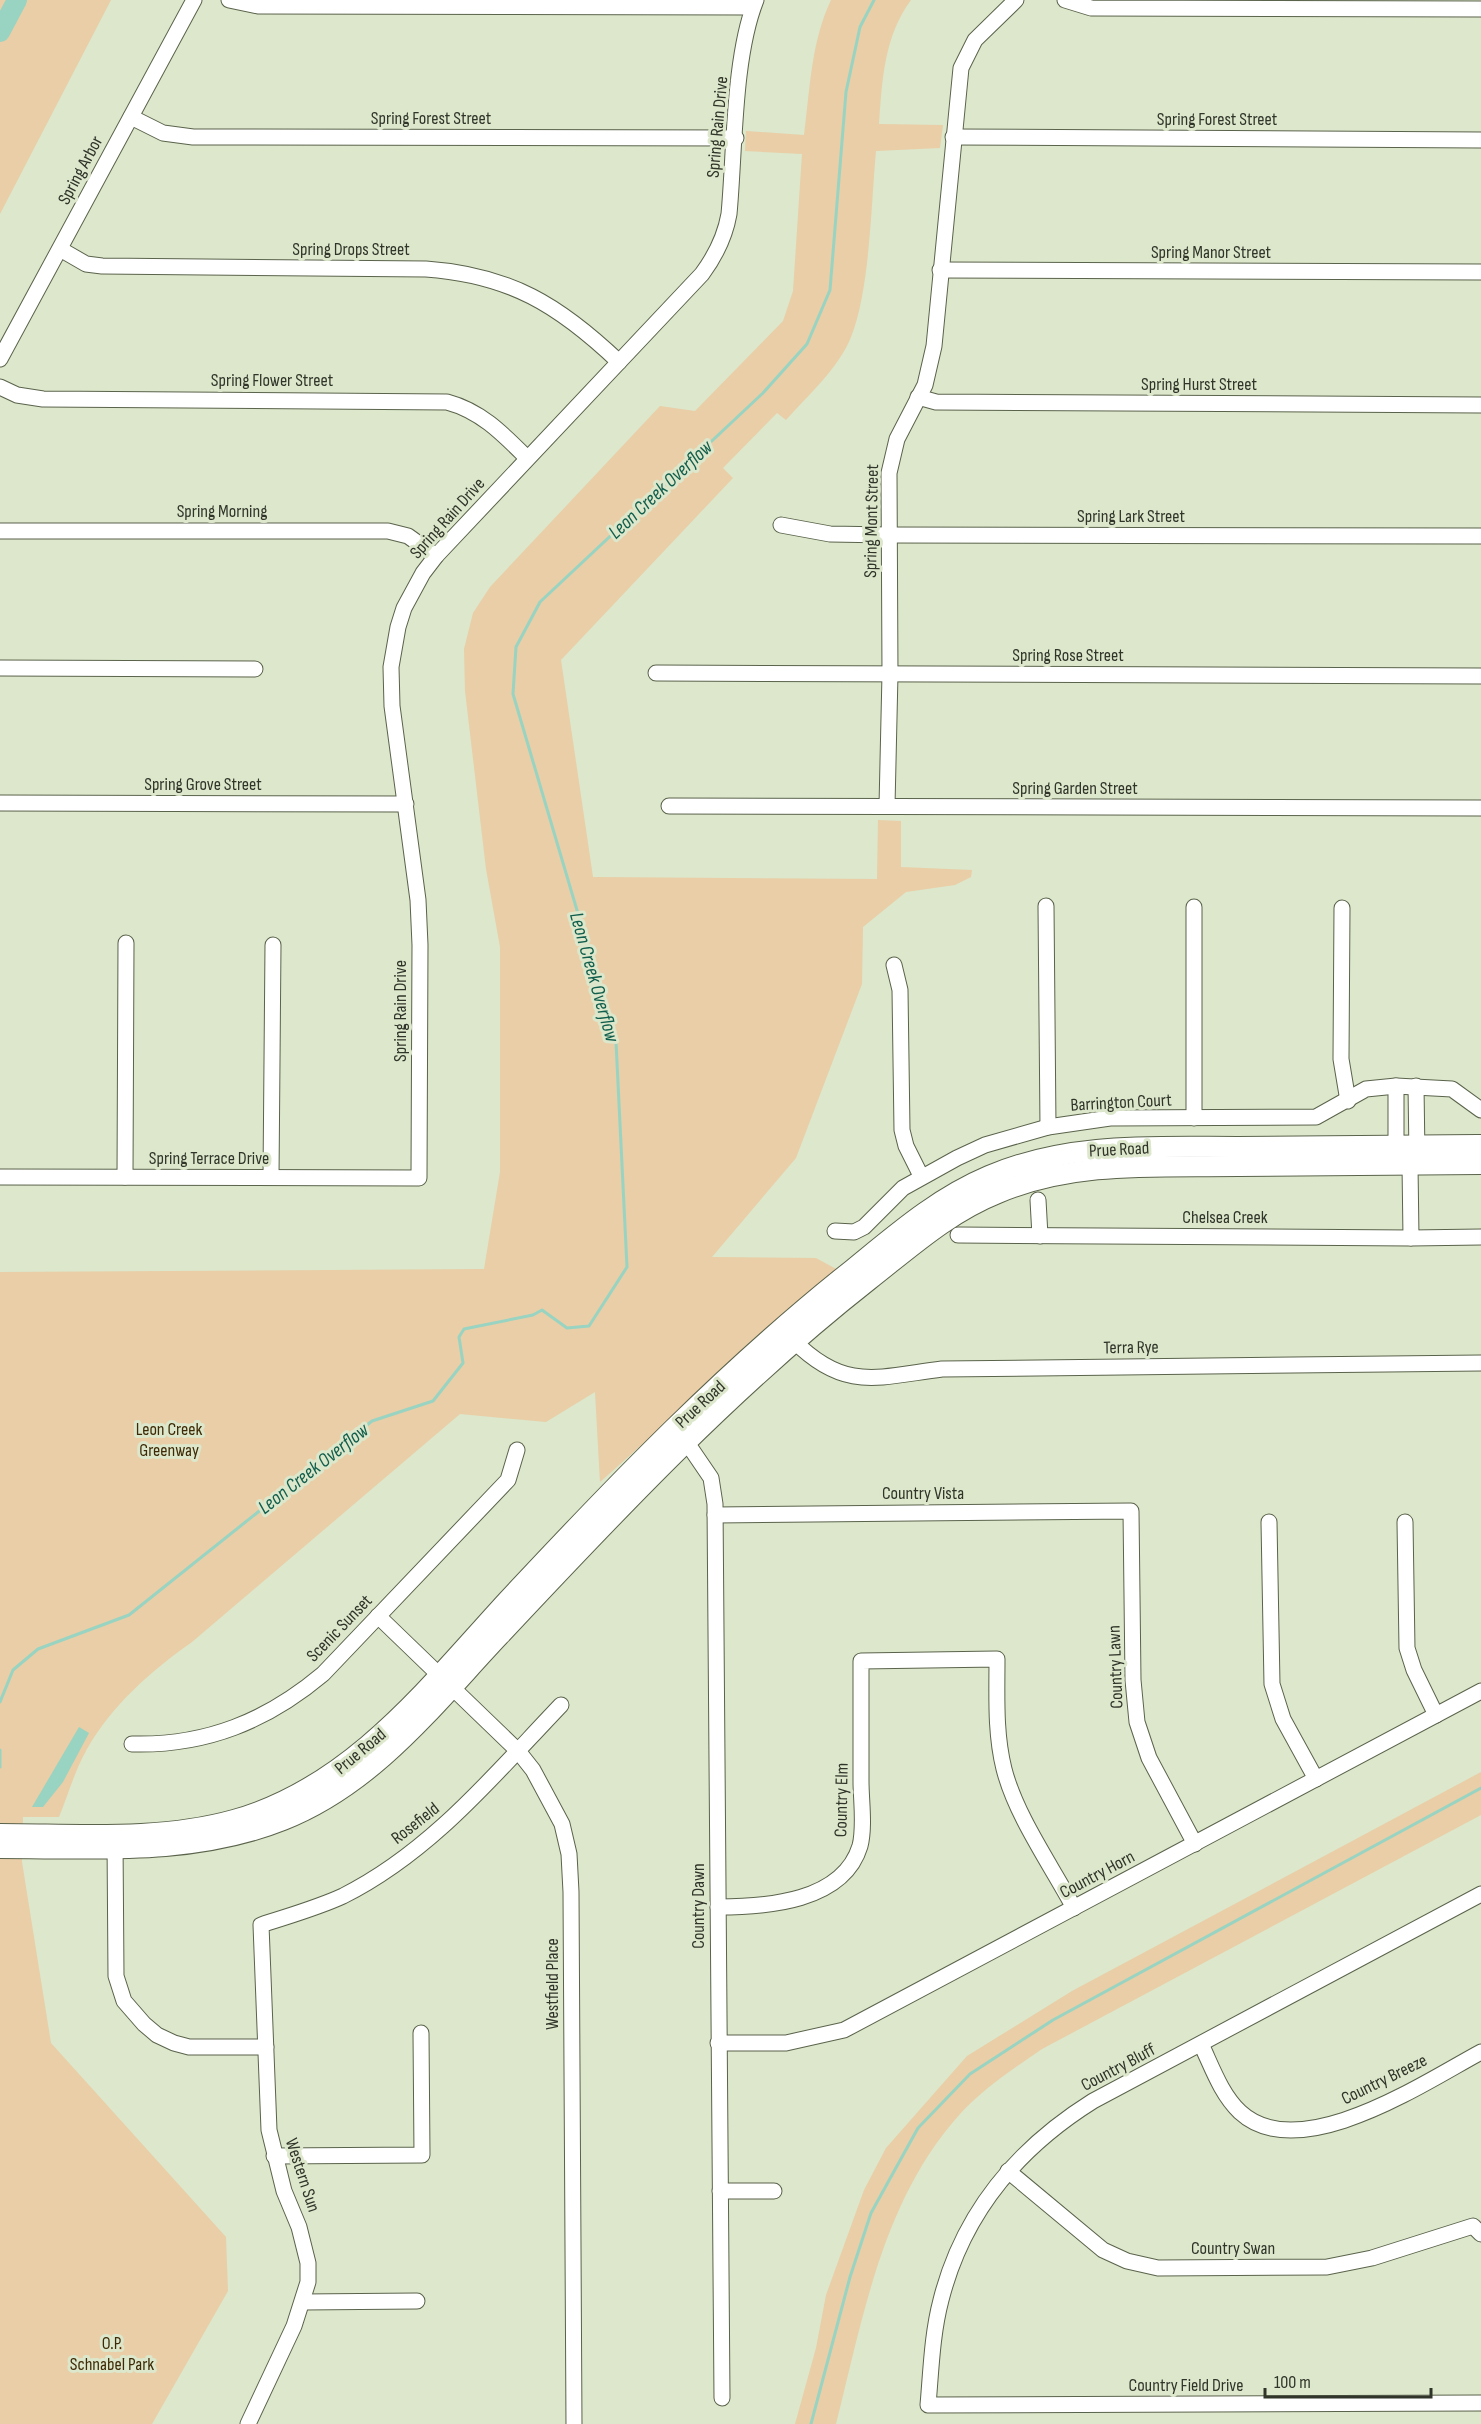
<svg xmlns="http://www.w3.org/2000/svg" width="1481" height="2424" viewBox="0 0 1481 2424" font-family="'Sofia Sans Condensed',sans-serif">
	<rect width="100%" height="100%" fill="#dce7cb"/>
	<g fill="#e9cea7">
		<polygon points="0,0 111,0 0,214"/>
		<path d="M831,0H911C884,36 882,81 879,124L943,125L940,148L876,151C871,204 870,290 851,337C838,369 809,394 786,420L777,413L723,468L733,478L561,660L593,877L877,879L878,820L901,821V867L972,870L971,877L955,885L906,892L863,927L862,984L796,1158L712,1257L816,1258L838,1270L600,1482L595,1392L546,1422L460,1414L192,1642C151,1671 112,1705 87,1749C75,1770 68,1795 59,1817H23L22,1862L51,2043L226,2237L228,2291L152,2424H0V1272L484,1269L500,1172V947L486,869L465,691L464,649L473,613L490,587L660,406L695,411L783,321L793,291L802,154L745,151L746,131L804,135C810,90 811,42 831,0Z"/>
		<path d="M1481,1772V1815L1042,2049C1013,2069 984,2088 960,2114C883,2199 863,2317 836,2424H795L816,2348L826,2295L864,2190L886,2148L967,2056L1072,1991Z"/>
	</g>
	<polygon fill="#98d4c1" points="79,1727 89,1733 63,1782 43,1807 32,1807"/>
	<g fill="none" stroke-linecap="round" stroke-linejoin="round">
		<g stroke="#98d4c1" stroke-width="3">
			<polyline points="0,1702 13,1670 38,1649 129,1615 372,1421 433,1401 463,1363 459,1337 464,1329 533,1315 542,1310 567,1328 589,1326 627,1267 616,1042 513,694 516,647 540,602 763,393 807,344 830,290 846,92 860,27 874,0"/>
			<polyline points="0,1750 0,1767"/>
			<polyline points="811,2424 850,2277 871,2213 918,2128 970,2074 1053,2020 1481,1788"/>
		</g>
		<polyline stroke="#98d4c1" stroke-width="20" points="0,32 17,0"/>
		<defs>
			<g id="minor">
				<polyline points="229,0 258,6 753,7"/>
				<polyline points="1065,0 1091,8 1481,9"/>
				<polyline points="131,117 163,133 193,137 736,138"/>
				<polyline points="953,137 1481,140"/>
				<path d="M60,249L86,264L102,266L426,269C510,275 559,305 619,362"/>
				<polyline points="940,270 1481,272"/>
				<polyline points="0,359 194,0"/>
				<path d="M0,387L17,395L43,399L447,402C481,411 503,434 527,458"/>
				<polyline points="918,397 936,402 1481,405"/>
				<polyline points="781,525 830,534 888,535 1481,536"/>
				<polyline points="0,531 388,531 408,536 436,556"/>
				<polyline points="0,668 255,669"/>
				<polyline points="656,673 1481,676"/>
				<polyline points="0,803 406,804"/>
				<polyline points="669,806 1481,808"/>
				<polyline points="887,806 890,674 889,473 897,439 925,385 934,346 961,68 975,40 1016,0"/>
				<polyline points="1046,906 1048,1127"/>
				<polyline points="1194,907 1194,1118"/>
				<polyline points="1342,908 1341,1059 1348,1101"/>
				<polyline points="894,965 900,990 902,1130 906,1146 921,1176"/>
				<polyline points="1396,1086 1396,1155"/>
				<polyline points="1416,1086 1417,1156"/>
				<polyline points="1410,1165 1411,1238 1481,1237"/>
				<path d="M0,1177L419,1178L420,945L418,900L392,706L391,667L398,627L404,608L423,573L436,556L702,274C716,255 725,237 729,214C735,150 733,58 756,0"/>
				<polyline points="125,1177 126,943"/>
				<polyline points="271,1177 273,945"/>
				<polyline points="1038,1200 1040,1236"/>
				<polyline points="835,1231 854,1232 864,1227 903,1188 957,1158 985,1145 1048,1127 1110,1118 1316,1117 1366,1089 1396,1086 1452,1089 1481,1110"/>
				<polyline points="958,1235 1411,1238"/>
				<path d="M794,1341C845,1392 878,1377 942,1369L1481,1363"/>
				<polyline points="681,1434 711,1478 715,1504 722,2398"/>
				<polyline points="715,1515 1131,1511 1133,1680 1137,1722 1149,1758 1195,1844"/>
				<polyline points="1269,1522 1272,1684 1283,1719 1316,1779"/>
				<polyline points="1405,1522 1407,1648 1414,1670 1436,1715"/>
				<polyline points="378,1616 518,1751 533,1770 562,1824 569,1854 571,1892 574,2424"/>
				<path d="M132,1744C206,1746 267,1721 323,1674L508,1480L517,1450"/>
				<polyline points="115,1840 116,1976 124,2001 144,2024 157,2035 174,2043 189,2047 266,2047"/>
				<path d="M1481,1894L1093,2101C1018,2148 963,2213 941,2300C932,2334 931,2371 928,2405L1481,2403"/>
				<path d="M718,1907C766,1907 843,1902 860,1846C865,1826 861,1801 861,1781C861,1741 861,1701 861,1661L997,1659C997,1696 995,1733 1004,1769C1016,1816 1051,1865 1074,1908"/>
				<polyline points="718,2043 786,2043 844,2030 1481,1691"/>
				<path d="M1201,2044C1212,2067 1221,2094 1240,2112C1299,2167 1425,2082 1481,2052"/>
				<polyline points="274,2156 422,2155 421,2033"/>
				<polyline points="1008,2171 1103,2250 1127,2261 1158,2268 1327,2267 1372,2258 1473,2226 1481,2234"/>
				<polyline points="720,2191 774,2191"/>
				<polyline points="303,2302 417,2301"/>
				<path d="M248,2424L294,2326L308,2282V2263L299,2227L284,2191L269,2130L261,1925C288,1916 317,1908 343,1896C431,1852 494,1775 561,1705"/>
			</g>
			<g id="major">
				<path d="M0,1834C77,1834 159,1841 234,1820C352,1787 428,1687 508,1600C617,1483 728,1368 853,1269C896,1234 937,1198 989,1176C1068,1142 1153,1147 1237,1147C1319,1146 1400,1146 1481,1145"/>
				<path d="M0,1848C95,1848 193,1856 283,1820C374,1784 434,1705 499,1636C616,1511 734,1386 869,1280C910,1248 948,1213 998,1193C1074,1161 1156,1167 1238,1166C1319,1165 1400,1165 1481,1164"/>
			</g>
		</defs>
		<use href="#minor" stroke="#5a634b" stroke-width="17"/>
		<use href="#major" stroke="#5a634b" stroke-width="22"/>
		<use href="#minor" stroke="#fff" stroke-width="15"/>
		<use href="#major" stroke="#fff" stroke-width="20"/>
	</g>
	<g text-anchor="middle" stroke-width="6" stroke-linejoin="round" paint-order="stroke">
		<g font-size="18" fill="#303429" stroke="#dce7cb">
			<text x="431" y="124">Spring Forest Street</text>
			<text x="1217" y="125">Spring Forest Street</text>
			<text transform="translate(717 127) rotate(-85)" y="6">Spring Rain Drive</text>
			<text transform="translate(80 170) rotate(-62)" y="6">Spring Arbor</text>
			<text x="351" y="255">Spring Drops Street</text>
			<text x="1211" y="258">Spring Manor Street</text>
			<text x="272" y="386">Spring Flower Street</text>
			<text x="1199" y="390">Spring Hurst Street</text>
			<text x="222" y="517">Spring Morning</text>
			<text x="1131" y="522">Spring Lark Street</text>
			<text transform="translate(447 518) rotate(-48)" y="6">Spring Rain Drive</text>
			<text transform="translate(871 521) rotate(-89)" y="6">Spring Mont Street</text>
			<text x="1068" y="661">Spring Rose Street</text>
			<text x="203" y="790">Spring Grove Street</text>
			<text x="1075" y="794">Spring Garden Street</text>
			<text transform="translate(400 1011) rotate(-90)" y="6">Spring Rain Drive</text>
			<text transform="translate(1121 1102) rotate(-3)" y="6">Barrington Court</text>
			<text transform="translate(1119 1149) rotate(-3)" y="6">Prue Road</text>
			<text x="209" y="1164">Spring Terrace Drive</text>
			<text x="1225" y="1223">Chelsea Creek</text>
			<text transform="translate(1131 1347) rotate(-1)" y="6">Terra Rye</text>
			<text transform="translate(700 1404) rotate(-43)" y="6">Prue Road</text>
			<text x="923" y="1499">Country Vista</text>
			<text transform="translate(339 1628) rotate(-46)" y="6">Scenic Sunset</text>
			<text transform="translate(1115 1667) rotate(-92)" y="6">Country Lawn</text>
			<text transform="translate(360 1751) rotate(-40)" y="6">Prue Road</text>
			<text transform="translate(841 1800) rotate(-89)" y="6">Country Elm</text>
			<text transform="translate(415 1823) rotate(-38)" y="6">Rosefield</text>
			<text transform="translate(1097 1874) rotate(-28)" y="6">Country Horn</text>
			<text transform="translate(698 1906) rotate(-90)" y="6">Country Dawn</text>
			<text transform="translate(552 1984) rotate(-90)" y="6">Westfield Place</text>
			<text transform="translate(1118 2067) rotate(-28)" y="6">Country Bluff</text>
			<text transform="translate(1384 2079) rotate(-26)" y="6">Country Breeze</text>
			<text transform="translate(303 2175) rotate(72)" y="6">Western Sun</text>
			<text x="1233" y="2254">Country Swan</text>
			<text x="1186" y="2391">Country Field Drive</text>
		</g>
		<g font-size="18" fill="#3e2a06" stroke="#dce7cb">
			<text x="169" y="1435">Leon Creek<tspan x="169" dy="21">Greenway</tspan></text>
			<text x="112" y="2349">O.P.<tspan x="112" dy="21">Schnabel Park</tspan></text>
		</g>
		<g font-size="20" font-style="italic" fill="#115e4c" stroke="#dce7cb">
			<text transform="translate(660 489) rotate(-43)" y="7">Leon Creek Overflow</text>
			<text transform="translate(595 977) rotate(74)" y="7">Leon Creek Overflow</text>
			<text transform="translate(313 1468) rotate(-38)" y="7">Leon Creek Overflow</text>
		</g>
	</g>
	<path d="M1265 2388v9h166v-9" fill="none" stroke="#303429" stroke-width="3"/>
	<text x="1274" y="2388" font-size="18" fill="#303429" stroke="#dce7cb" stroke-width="4.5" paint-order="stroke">100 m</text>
</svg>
